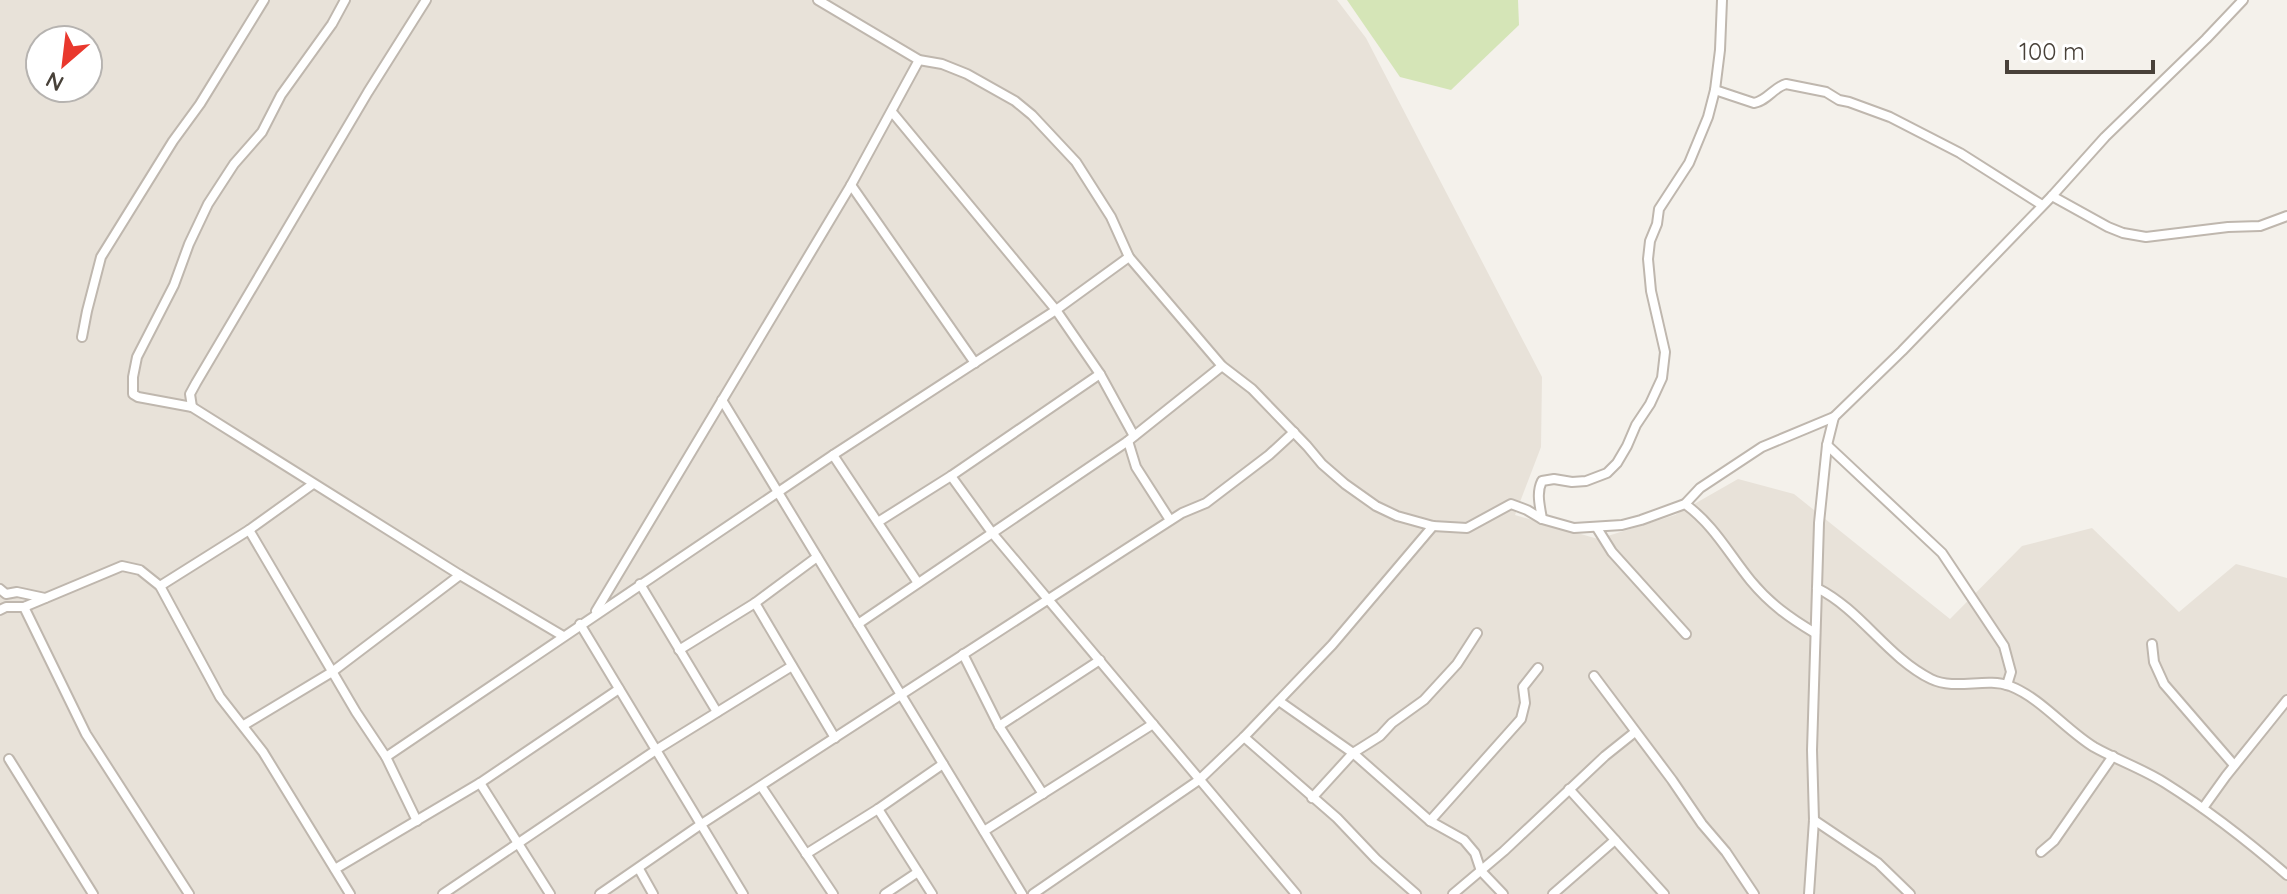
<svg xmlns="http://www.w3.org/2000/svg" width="2287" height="894" viewBox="0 0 2287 894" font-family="Quicksand,sans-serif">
	<rect width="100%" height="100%" fill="#f4f1eb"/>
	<path fill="#e8e2d9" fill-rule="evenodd" d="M0,0H1337L1366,38L1542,377L1541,447L1515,515L1598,539L1675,515L1738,479L1794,494L1950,619L2022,546L2092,528L2179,612L2236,564L2287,578V894H0ZM40,40H88V88H40Z"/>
	<polygon fill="#d5e5b7" points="1347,0 1518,0 1519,25 1451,90 1400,77"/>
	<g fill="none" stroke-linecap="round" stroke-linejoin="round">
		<defs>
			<g id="street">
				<polyline points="345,0 332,24 281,95 262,132 234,164 208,204 189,244 174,285 137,357 133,377 133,394 138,397 192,407 460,575 563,636"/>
				<polyline points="818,0 919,60 942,64 967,74 1015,101 1032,115 1076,162 1111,217 1129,257 1222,366 1252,389 1307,446 1322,464 1345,484 1376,506 1397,516 1433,526 1467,528 1511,504 1527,510 1542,519 1574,528 1622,525 1641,520 1685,504 1700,488 1762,447 1834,417"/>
				<path d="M1715,90L1754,103C1767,101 1774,87 1786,84L1826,92L1839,100L1849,102L1890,117L1960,153L2042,205"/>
				<polyline points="892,112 1056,310 1100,374 1134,436"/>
				<polyline points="851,185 975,363"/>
				<polyline points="2052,196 2108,227 2123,233 2146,237 2228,227 2260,226 2287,216"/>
				<polyline points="82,337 87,311 101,257 173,141 200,104 264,0"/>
				<polyline points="722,400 1022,894"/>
				<polyline points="192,407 190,394 196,383 368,92 426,0"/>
				<polyline points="1128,441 1136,467 1170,520"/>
				<polyline points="1827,445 1942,553 2004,646 2011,672 2007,685"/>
				<polyline points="833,455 918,583"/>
				<polyline points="951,476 993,534 1296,894"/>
				<path d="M1685,504C1714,525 1729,554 1751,581C1770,604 1790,618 1815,633"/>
				<path d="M1542,519C1540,506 1536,493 1542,481L1554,479L1572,482L1586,481L1607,473L1617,463L1627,446L1636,425L1650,404L1662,378L1665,352L1651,291L1648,259L1650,241L1657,224L1659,209L1689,163L1708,117L1715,90L1720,50L1722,0"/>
				<polyline points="878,522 951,476 1100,374"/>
				<polyline points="1597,528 1612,552 1686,634"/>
				<polyline points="249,530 313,484"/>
				<polyline points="640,584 717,712"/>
				<polyline points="160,586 249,530 356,712 386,757 417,821"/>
				<path d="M1817,588C1861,610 1887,657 1931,679C1956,691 1985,677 2010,686C2041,698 2066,730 2094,747C2117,760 2143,769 2165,783C2208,810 2249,842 2287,875"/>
				<polyline points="0,589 6,594 17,592 45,598"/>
				<polyline points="755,603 835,738"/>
				<polyline points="24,607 86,734 189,894"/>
				<polyline points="0,610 6,607 24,607 122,566 140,570 160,586 220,697 263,752 350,894"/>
				<polyline points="596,611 851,185 919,60"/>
				<polyline points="580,624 743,894"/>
				<polyline points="858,624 1128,441 1222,366"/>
				<polyline points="2152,644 2154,662 2164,684 2234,765"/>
				<polyline points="679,650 755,603 817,557"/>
				<polyline points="963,654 999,726 1043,794"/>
				<polyline points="1594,676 1672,780 1702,824 1726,852 1754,894"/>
				<polyline points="1279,701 1353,753 1430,821 1464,840 1475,853 1481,871 1503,894"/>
				<polyline points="244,725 332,672 460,575"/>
				<polyline points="999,726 1100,660"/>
				<polyline points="1244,737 1337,818 1376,859 1416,894"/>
				<polyline points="386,757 833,455 1056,310 1129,257"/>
				<polyline points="9,759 93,894"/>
				<polyline points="480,783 550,894"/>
				<polyline points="761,786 833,894"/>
				<polyline points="1569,789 1664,894"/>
				<polyline points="1312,798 1353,753 1380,736 1392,723 1424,700 1457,664 1477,633"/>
				<polyline points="2203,808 2226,776 2287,700"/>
				<polyline points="878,809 932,894"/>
				<polyline points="1814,820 1878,863 1910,894"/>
				<polyline points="1430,821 1521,719 1525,703 1523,687 1538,668"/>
				<polyline points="984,831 1153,724"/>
				<polyline points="2041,852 2054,841 2113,756"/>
				<polyline points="806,854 878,809 943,764"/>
				<polyline points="335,869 480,783 619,689"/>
				<polyline points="639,869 653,894"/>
				<polyline points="443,894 656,750 792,666"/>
				<polyline points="600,894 700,825 1126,549 1182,513 1206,503 1269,455 1294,432"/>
				<polyline points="885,894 918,872"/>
				<polyline points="1033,894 1199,780 1244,737 1332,645 1433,526"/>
				<polyline points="1453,894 1504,851 1605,756 1635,732"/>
				<polyline points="1553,894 1615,840"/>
				<polyline points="1809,894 1814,820 1812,750 1819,523 1827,445 1834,417 1902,351 2052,196 2105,137 2206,39 2243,0"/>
			</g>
		</defs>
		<use href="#street" stroke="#bfb7ae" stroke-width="12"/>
		<use href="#street" stroke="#fff" stroke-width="8"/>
	</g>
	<g transform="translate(64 64) rotate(208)"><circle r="38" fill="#ffffff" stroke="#b6b3b0" stroke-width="2"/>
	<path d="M0-6L14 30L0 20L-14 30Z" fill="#e9382d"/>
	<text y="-12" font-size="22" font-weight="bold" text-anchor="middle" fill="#484139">N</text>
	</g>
	<path d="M2007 60v12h146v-12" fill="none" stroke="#484139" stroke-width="4"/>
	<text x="2019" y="60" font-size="24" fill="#484139" stroke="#ffffff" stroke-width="6" paint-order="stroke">100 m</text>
</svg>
